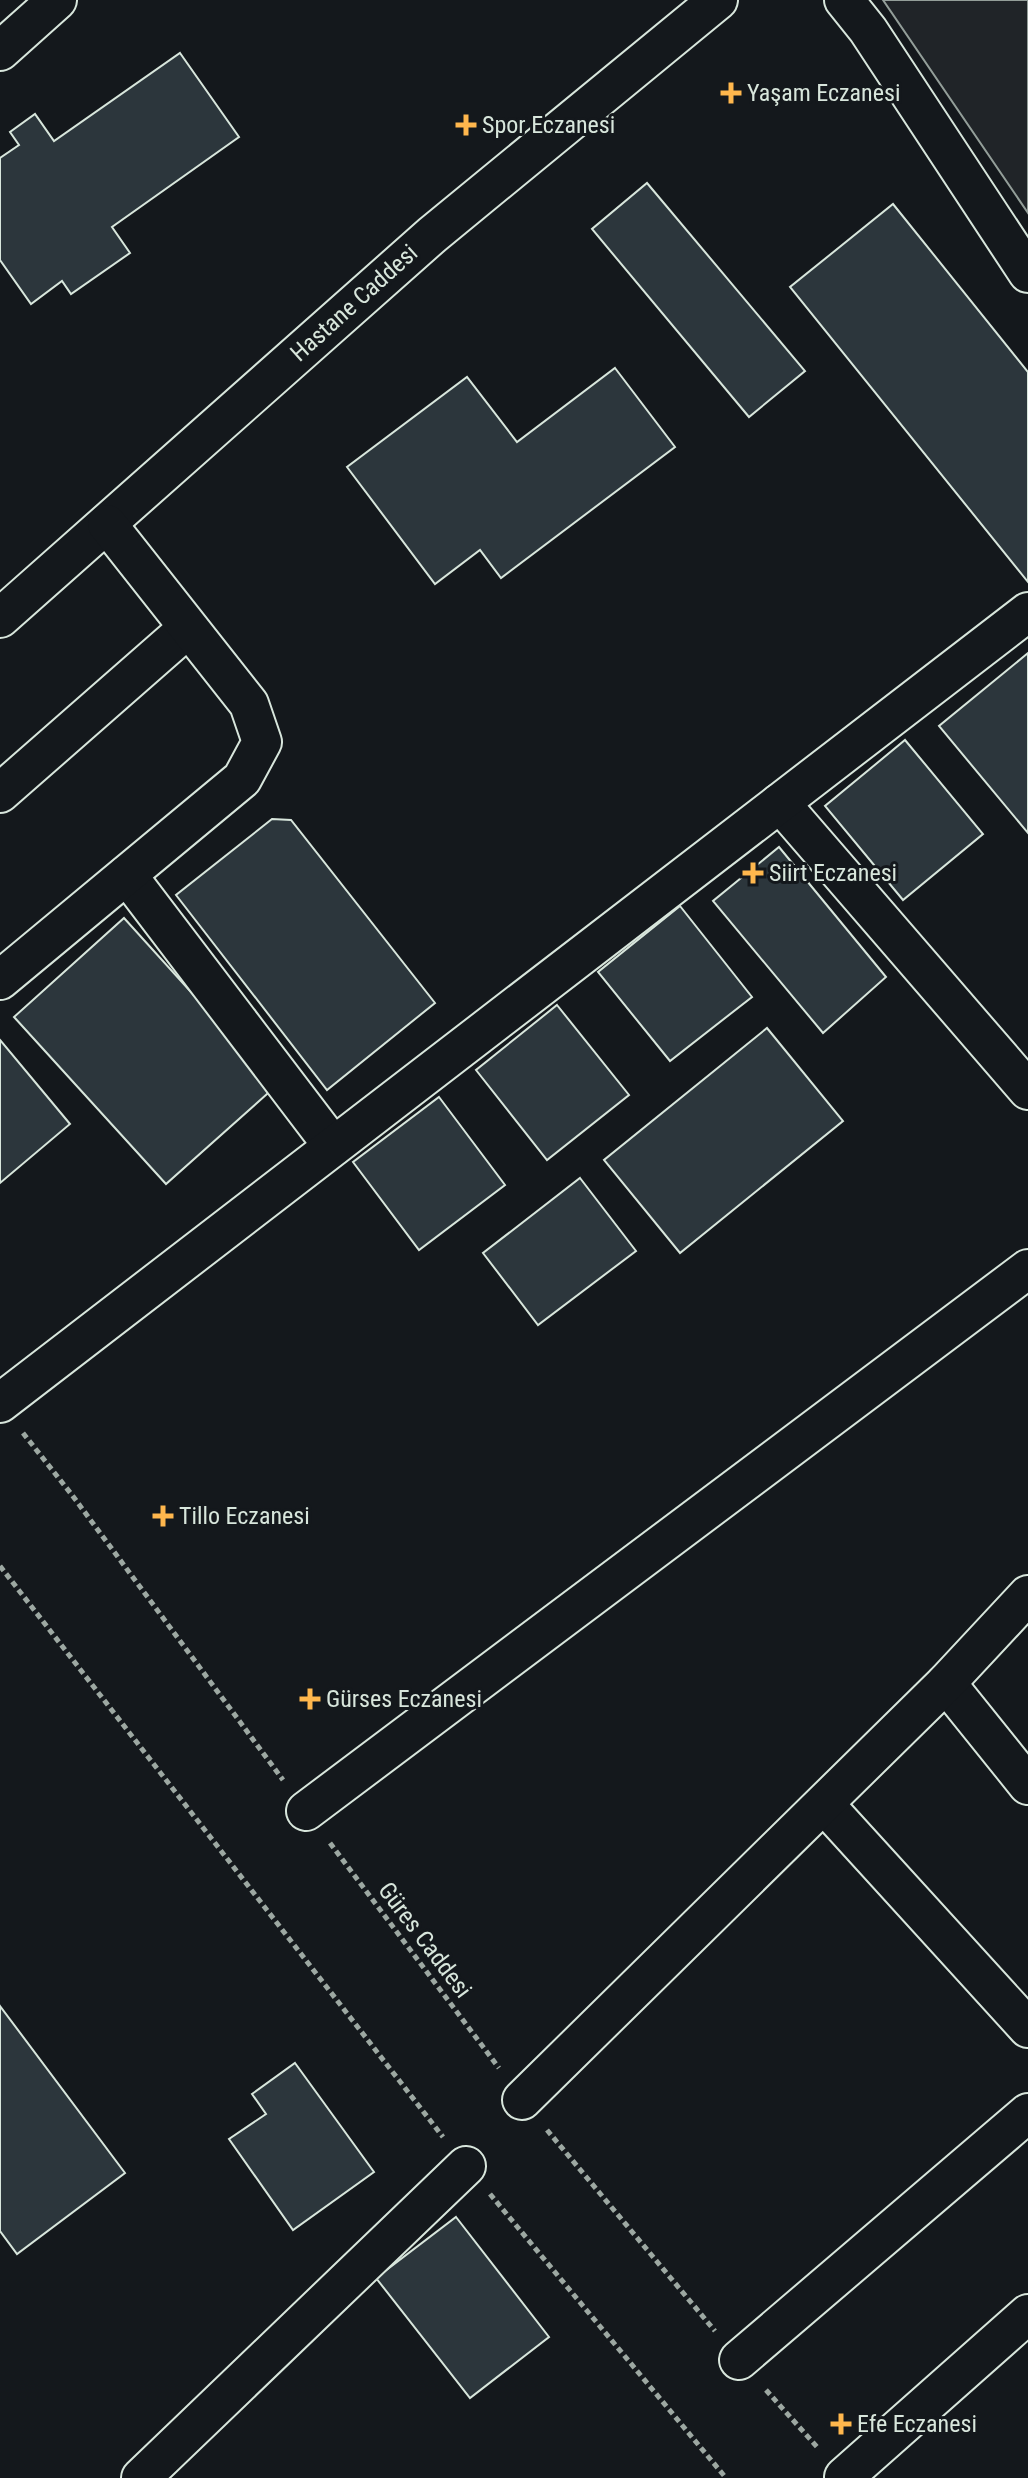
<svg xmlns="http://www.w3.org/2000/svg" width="1028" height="2478" viewBox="0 0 1028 2478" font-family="'Roboto Condensed',sans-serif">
	<rect width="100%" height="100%" fill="#14181c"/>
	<polygon fill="#202428" stroke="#939e99" stroke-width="2" points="883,0 1028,0 1028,213"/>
	<g fill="#2c363c" stroke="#d8e6dc" stroke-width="2">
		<polygon points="180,53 239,137 112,227 130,253 71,294 62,281 31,304 0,260 0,158 19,145 10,132 35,114 54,141"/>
		<polygon points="647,183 805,371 749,417 592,229"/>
		<polygon points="893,204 1028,372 1028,582 790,287"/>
		<polygon points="615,368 675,447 501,578 480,550 435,584 347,467 467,377 517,442"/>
		<polygon points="1028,653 1028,833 939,726"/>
		<polygon points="905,740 983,834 903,900 825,806"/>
		<polygon points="272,819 291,820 435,1003 327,1090 176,895"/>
		<polygon points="779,847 886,977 823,1033 713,901"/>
		<polygon points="680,906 752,997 670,1061 598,972"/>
		<polygon points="124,918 276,1086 166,1184 14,1017"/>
		<polygon points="557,1005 629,1095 547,1160 476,1070"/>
		<polygon points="767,1028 843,1121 680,1253 604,1160"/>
		<polygon points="0,1040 70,1124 0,1183"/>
		<polygon points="439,1097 505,1185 419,1250 353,1162"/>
		<polygon points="580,1178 636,1251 538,1325 483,1253"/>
		<polygon points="0,2006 125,2173 17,2254 0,2231"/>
		<polygon points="295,2063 374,2172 293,2230 229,2139 266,2114 252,2094"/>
		<polygon points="456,2217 549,2337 470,2398 376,2278"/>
	</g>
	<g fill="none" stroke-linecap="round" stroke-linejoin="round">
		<defs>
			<g id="street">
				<polyline points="844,0 868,30 1028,273"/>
				<polyline points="0,51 57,0"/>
				<polyline points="0,618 432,235 718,0"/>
				<polyline points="0,793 187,629"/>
				<polyline points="780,803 1028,1090"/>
				<polyline points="127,875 333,1146"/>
				<polyline points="0,980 242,779 262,742 249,704 107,524"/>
				<polyline points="0,1403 1028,612"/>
				<polyline points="946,1683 1028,1785"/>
				<polyline points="824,1804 1028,2028"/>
				<polyline points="306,1811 1028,1269"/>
				<polyline points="522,2100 946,1683 1028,1595"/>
				<polyline points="739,2360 1028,2113"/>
				<polyline points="844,2477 1028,2314"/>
				<polyline points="141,2478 466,2166"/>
			</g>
		</defs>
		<use href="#street" stroke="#d8e6dc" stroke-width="42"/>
		<g stroke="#9da8a2" stroke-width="5" stroke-dasharray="6 4" stroke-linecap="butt">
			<polyline points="23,1433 72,1495 283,1780"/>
			<polyline points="0,1566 443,2137"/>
			<polyline points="330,1843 499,2068"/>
			<polyline points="547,2130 715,2331"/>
			<polyline points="490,2194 726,2478"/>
			<polyline points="766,2390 818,2448"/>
		</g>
		<use href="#street" stroke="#14181c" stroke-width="38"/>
	</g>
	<g fill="#ffb74d" stroke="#14181c" stroke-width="3">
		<path d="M727 81h8v8h8v8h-8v8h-8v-8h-8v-8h8z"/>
		<path d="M462 113h8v8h8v8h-8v8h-8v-8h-8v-8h8z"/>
		<path d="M749 861h8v8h8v8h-8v8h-8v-8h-8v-8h8z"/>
		<path d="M159 1504h8v8h8v8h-8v8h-8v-8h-8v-8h8z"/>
		<path d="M306 1687h8v8h8v8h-8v8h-8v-8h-8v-8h8z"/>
		<path d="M837 2412h8v8h8v8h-8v8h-8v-8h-8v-8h8z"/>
	</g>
	<g text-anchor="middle" stroke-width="6" stroke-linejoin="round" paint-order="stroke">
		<g font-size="24" fill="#d8e6dc" stroke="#14181c" text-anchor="start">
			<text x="747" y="101">Yaşam Eczanesi</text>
			<text x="482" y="133">Spor Eczanesi</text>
			<text x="769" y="881">Siirt Eczanesi</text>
			<text x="179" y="1524">Tillo Eczanesi</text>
			<text x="326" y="1707">Gürses Eczanesi</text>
			<text x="857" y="2432">Efe Eczanesi</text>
		</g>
		<g font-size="24" fill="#d8e6dc" stroke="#14181c">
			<text transform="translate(354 303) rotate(-42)" y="8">Hastane Caddesi</text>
			<text transform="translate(425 1940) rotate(53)" y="8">Güres Caddesi</text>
		</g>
	</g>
</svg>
